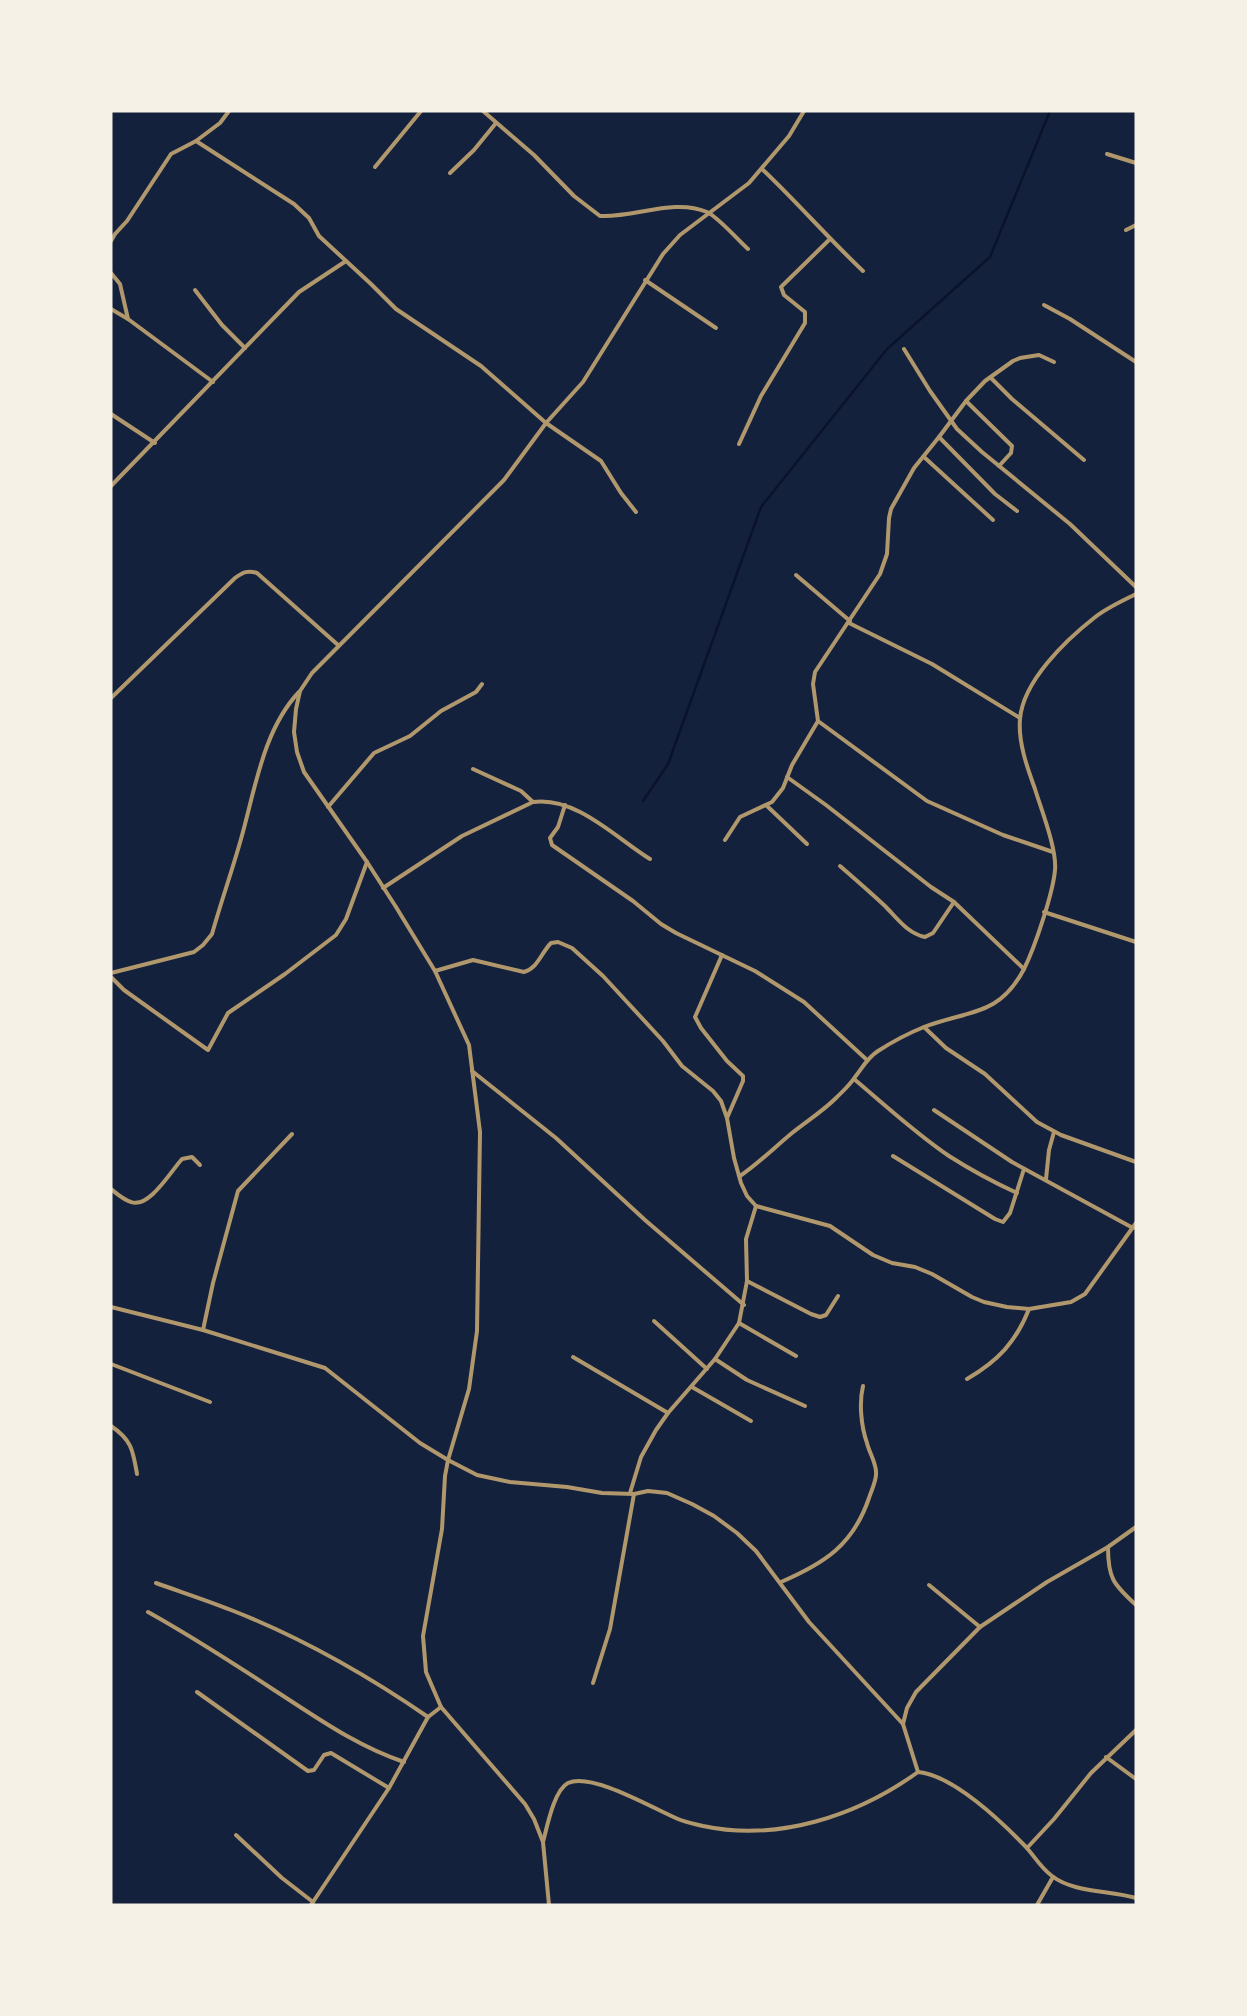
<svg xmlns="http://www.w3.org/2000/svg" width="1247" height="2016" viewBox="0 0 1247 2016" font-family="Karla,sans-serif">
	<rect width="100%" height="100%" fill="#14213d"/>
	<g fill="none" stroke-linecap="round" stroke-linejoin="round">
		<polyline stroke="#0b132b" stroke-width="2.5" points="643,801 668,764 761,507 887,349 990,257 1050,111"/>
		<g stroke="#b1986c" stroke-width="4">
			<path d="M483,111L534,155L574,196L600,216C635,218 673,198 707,212C718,217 738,240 748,249"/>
			<polyline points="196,141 294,204 309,218 319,236 371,284 396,309 481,366 546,423 601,461 621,493 636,512"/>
			<polyline points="1107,154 1136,163"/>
			<polyline points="375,167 421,111"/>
			<path d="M762,169C797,202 828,238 863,271"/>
			<polyline points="450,173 474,150 496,123"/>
			<polyline points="1126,230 1136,225"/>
			<polyline points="111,241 115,234 127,221 171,154 196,141 220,123 229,111"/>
			<polyline points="111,273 120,284 128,319 213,382"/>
			<polyline points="645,280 716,328"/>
			<polyline points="195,290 222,325 245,348"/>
			<polyline points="1044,305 1070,319 1136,362"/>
			<polyline points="111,309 128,319"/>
			<polyline points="904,349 930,391 957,429 982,452 1070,524 1136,587"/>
			<polyline points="991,378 1012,399 1084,460"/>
			<polyline points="966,401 1012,446 1011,453 999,466"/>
			<polyline points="111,414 155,443"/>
			<polyline points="939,437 995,494 1017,511"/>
			<polyline points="739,444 761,396 805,323 805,312 784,295 781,287 830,239"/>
			<polyline points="924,457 993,520"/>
			<polyline points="111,486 299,292 346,261"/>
			<polyline points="796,575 850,621"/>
			<polyline points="849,623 932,664 1020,718"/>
			<path d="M111,698L235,578C243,572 248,570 257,573L338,645"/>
			<polyline points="818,721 927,801 1003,835 1053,852"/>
			<polyline points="473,769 521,791 533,802"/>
			<polyline points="787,777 826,805 931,887 954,902 1024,969"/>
			<polyline points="565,805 558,827 550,838 552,845 633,901 661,924 676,933 755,971 804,1002 867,1060"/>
			<polyline points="766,805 807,844"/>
			<polyline points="328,807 374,753 410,736 441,711 476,692 482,684"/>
			<polyline points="725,840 740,817 772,802 783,788 792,765 818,721 813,684 815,672 880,574 887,554 889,518 891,509 914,468 939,437 966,401 985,381 1013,361 1020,358 1039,355 1054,362"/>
			<path d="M840,866C855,879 870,892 885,906C897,918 907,933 925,937L933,933L954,902"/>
			<path d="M383,888L462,836L533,802C576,796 616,838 650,859"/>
			<polyline points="1044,912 1136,942"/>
			<polyline points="722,955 695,1017 701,1028 727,1061 743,1076 743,1081 727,1118"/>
			<path d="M435,971L473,960L524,972C538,968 541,953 551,943L558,942L572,948L603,976L663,1041L682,1066L713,1091L721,1101L727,1118L734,1158L741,1183L747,1196L756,1206L830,1226L873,1255L892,1263L915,1267L932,1274L972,1297L984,1302L1007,1307L1029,1309L1071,1302L1085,1294L1136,1223"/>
			<path d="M111,973L194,952L203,945L212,934C221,902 232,871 241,839C255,790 263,730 299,692"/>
			<polyline points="111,977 124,990 208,1050 228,1013 285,974 336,935 346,919 367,862"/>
			<polyline points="924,1027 946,1048 985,1074 1037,1122 1061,1135 1136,1162"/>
			<polyline points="472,1071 556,1138 645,1220 744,1305"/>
			<path d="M854,1079C885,1105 915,1133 949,1156C971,1170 993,1182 1017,1193"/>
			<polyline points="934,1110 1012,1162 1133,1228"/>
			<polyline points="893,1156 995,1219 1003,1222 1010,1213 1024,1169"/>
			<path d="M740,1176C759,1163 775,1147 792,1133C807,1121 823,1111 836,1098C842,1092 850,1085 855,1077C863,1067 867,1058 878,1051C892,1042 909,1033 924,1027C968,1010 999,1017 1024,969C1035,947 1053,893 1055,870C1057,849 1041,809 1035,789C1027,767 1018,742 1020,719C1023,681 1066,640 1094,618C1106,608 1122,601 1136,594"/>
			<polyline points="1046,1179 1049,1150 1054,1132"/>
			<path d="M111,1189C117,1194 124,1200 131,1202C149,1209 171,1171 182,1159L192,1157L200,1165"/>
			<polyline points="747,1281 811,1314 820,1317 826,1315 838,1296"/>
			<polyline points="111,1307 203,1330 325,1368 420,1443 448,1460 477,1475 510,1482 567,1487 602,1493 634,1494 648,1491 667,1493 692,1504 714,1516 737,1533 756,1551 809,1622 903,1724"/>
			<polyline points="654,1321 707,1369"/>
			<polyline points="739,1323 796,1356"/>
			<polyline points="203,1330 213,1283 238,1191 292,1134"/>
			<polyline points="573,1357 668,1413"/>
			<polyline points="715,1359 747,1380 805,1406"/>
			<polyline points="111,1364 210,1402"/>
			<path d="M967,1379C998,1361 1016,1342 1029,1309"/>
			<polyline points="692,1387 751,1421"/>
			<path d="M111,1426C132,1440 133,1451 137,1474"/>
			<polyline points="630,1493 641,1457 656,1430 668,1413 715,1359 739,1323 747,1281 746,1239 756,1206"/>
			<path d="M1108,1547C1108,1578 1113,1584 1136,1605"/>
			<path d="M781,1582C825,1563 853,1545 869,1498C871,1491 877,1480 876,1472C876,1463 869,1452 867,1443C861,1426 859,1403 863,1386"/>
			<path d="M156,1583C181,1592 206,1600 231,1610C300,1637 367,1675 428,1717"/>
			<polyline points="929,1585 980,1627"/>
			<path d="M148,1612C191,1636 233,1663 274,1690C316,1717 356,1746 404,1762"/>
			<polyline points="593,1683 610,1629 634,1494"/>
			<polyline points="197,1692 308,1771 314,1770 324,1755 331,1753 389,1788"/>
			<polyline points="1106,1757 1136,1779"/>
			<polyline points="918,1772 903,1724 907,1708 916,1692 980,1627 1047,1582 1108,1547 1136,1527"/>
			<polyline points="236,1835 282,1878 313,1902"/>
			<path d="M543,1842C547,1827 554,1790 568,1783C592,1772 654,1809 678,1819C685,1822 695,1824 703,1826C778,1842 857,1816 918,1772C953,1775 1002,1822 1026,1847C1035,1857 1041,1868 1052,1876C1074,1893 1109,1890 1136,1898"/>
			<polyline points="1027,1848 1054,1819 1091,1773 1136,1730"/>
			<polyline points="311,1905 389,1788 428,1717 441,1707"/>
			<polyline points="549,1905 543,1842 534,1819 525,1804 441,1707 426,1672 423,1636 442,1529 445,1476 448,1460 469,1389 477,1331 480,1132 469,1045 435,971 396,907 367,862 304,772 297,752 294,732 296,709 300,691 312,673 504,480 546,423 583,382 663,254 680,235 749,183 789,136 804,111"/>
			<polyline points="1037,1905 1053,1877"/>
		</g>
	</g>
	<rect width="1247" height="2016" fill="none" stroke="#f6f1e7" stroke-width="225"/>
</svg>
